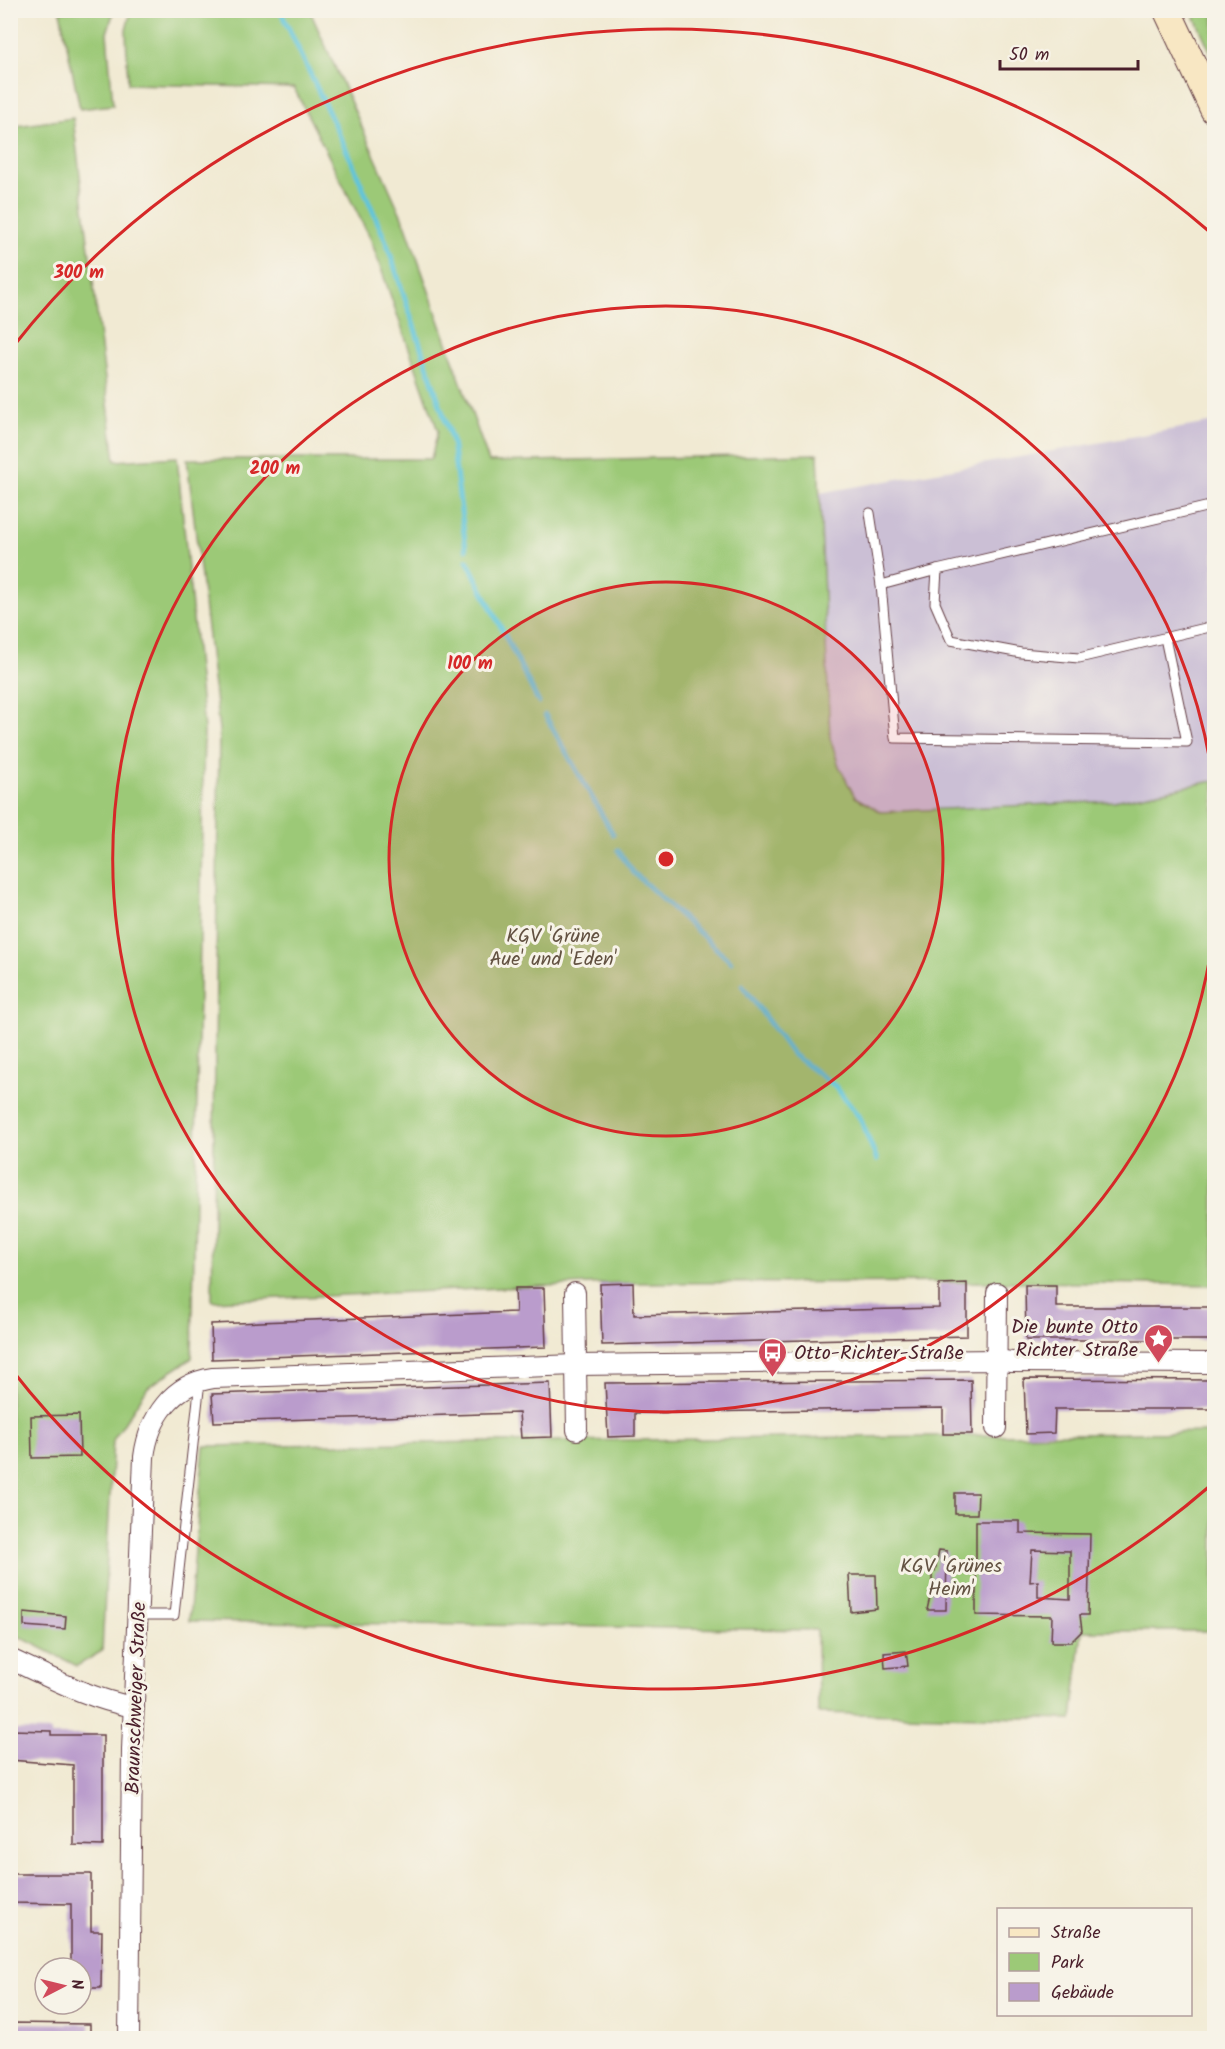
<svg xmlns="http://www.w3.org/2000/svg" width="1225" height="2049" viewBox="0 0 1225 2049" font-family="Kalam,sans-serif">
	<rect width="100%" height="100%" fill="#f7f3e8"/>
	<filter id="ink" filterUnits="userSpaceOnUse"><feTurbulence type="fractalNoise" baseFrequency=".0167" numOctaves="2"/><feDisplacementMap in="SourceGraphic" scale="12" xChannelSelector="R" yChannelSelector="G"/><feConvolveMatrix kernelMatrix="1 2 1 2 8 2 1 2 1" color-interpolation-filters="sRGB"/></filter>
	<filter id="wash" filterUnits="userSpaceOnUse"><feTurbulence type="fractalNoise" baseFrequency=".008" numOctaves="4" result="noise"/><feDisplacementMap in="SourceGraphic" scale="24" xChannelSelector="R" yChannelSelector="G"/><feGaussianBlur stdDeviation="1.35" result="paint"/><feColorMatrix in="noise" values="0 0 0 0 0 0 0 0 0 0 0 0 0 0 0 0 0 1.4 0 .05"/><feComposite in="paint" operator="in"/></filter>
	<g filter="url(#wash)">
		<rect width="100%" height="100%" fill="#f1ead3"/>
		<polygon fill="#cbbfd5" points="1214,422 1214,781 1114,801 881,812 855,797 839,766 830,738 820,493"/>
		<g fill="#9cc977" stroke="#737451" stroke-width="1.5">
			<polygon points="60,11 114,11 107,33 113,105 80,109"/>
			<polygon points="131,11 310,11 406,226 489,462 818,454 830,738 839,766 855,797 881,812 1114,801 1214,781 1214,1285 1026,1282 613,1283 212,1301 219,730 187,459 431,459 438,431 371,240 294,88 128,84 126,30"/>
			<polygon points="1192,11 1214,11 1214,60"/>
			<polygon points="73,118 115,461 177,457 204,729 192,1358 148,1387 113,1440 102,1651 77,1666 10,1632 10,127"/>
			<polygon points="1214,1432 1214,1631 1082,1631 1072,1719 818,1713 817,1630 189,1621 204,1446"/>
		</g>
		<g fill="none" stroke-linecap="round" stroke-linejoin="round">
			<g stroke="#5fc5dc" stroke-width="5">
				<polyline points="280,10 352,162 387,244 452,441 466,549"/>
				<polyline points="467,560 539,703"/>
				<polyline points="545,715 613,834"/>
				<polyline points="618,850 633,872 731,962"/>
				<polyline points="742,985 792,1054 835,1086 860,1118 877,1160"/>
			</g>
		</g>
		<g id="blocks">
			<g fill="#ba9ccc" fill-rule="evenodd">
				<polygon points="633,1283 634,1315 939,1308 939,1284 967,1283 967,1336 602,1345 600,1284"/>
				<polygon points="1025,1285 1056,1285 1056,1307 1215,1307 1215,1340 1026,1340"/>
				<polygon points="515,1288 544,1288 546,1347 212,1359 211,1324 516,1312"/>
				<polygon points="1024,1379 1215,1380 1215,1409 1055,1409 1054,1433 1026,1434"/>
				<polygon points="971,1380 972,1434 943,1434 943,1408 635,1413 635,1436 608,1437 605,1383"/>
				<polygon points="550,1383 552,1437 521,1438 519,1413 214,1422 212,1394"/>
				<polygon points="79,1415 80,1457 32,1458 31,1416"/>
				<polygon points="955,1493 978,1493 977,1514 955,1514"/>
				<path d="M976,1521H1020V1533L1090,1534L1088,1615H1080L1082,1631L1071,1642H1051L1052,1616L976,1615ZM1032,1550L1070,1551V1599L1038,1597V1581L1030,1582Z"/>
				<polygon points="939,1550 947,1551 946,1610 927,1610 932,1588 932,1570 935,1571"/>
				<polygon points="849,1575 876,1575 877,1609 851,1612"/>
				<polygon points="24,1612 66,1616 65,1629 24,1626"/>
				<polygon points="906,1651 908,1666 885,1668 884,1653"/>
				<polygon points="10,1730 51,1731 51,1735 103,1735 103,1846 73,1845 73,1765 10,1760"/>
				<polygon points="10,1874 91,1874 91,1931 102,1931 101,1988 81,1988 81,1968 71,1968 71,1904 10,1903"/>
				<polygon points="10,2023 90,2024 90,2038 10,2038"/>
			</g>
		</g>
	</g>
	<g filter="url(#ink)">
		<use href="#blocks" fill-opacity="0" stroke="#633d44" stroke-width="1.5"/>
		<g fill="none" stroke-linecap="round" stroke-linejoin="round">
			<defs>
				<g id="lane">
					<polyline points="870,513 881,585 895,738 1187,742 1165,638"/>
					<polyline points="937,570 935,603 951,640 1021,653 1079,658 1214,626"/>
					<polyline points="881,585 937,570 1214,505"/>
					<polyline points="138,1615 174,1615 200,1381"/>
				</g>
				<g id="street">
					<polyline points="575,1293 577,1430"/>
					<polyline points="996,1428 997,1293"/>
					<path d="M10,1659C51,1678 90,1699 134,1707"/>
					<path d="M129,2038L132,1750L144,1457C149,1418 172,1384 213,1378L576,1365L997,1360L1011,1362L1214,1363"/>
				</g>
				<polyline id="secondary" points="1167,10 1214,110"/>
			</defs>
			<use href="#lane" stroke="#633d44" stroke-width="11"/>
			<use href="#street" stroke="#633d44" stroke-width="22"/>
			<use href="#secondary" stroke="#633d44" stroke-width="29"/>
			<use href="#lane" stroke="#fff" stroke-width="9"/>
			<use href="#street" stroke="#fff" stroke-width="20"/>
			<use href="#secondary" stroke="#f8e7c3" stroke-width="27"/>
		</g>
	</g>
	<circle cx="666" cy="859" r="277" fill="#d62828" fill-opacity=".12"/>
	<g fill="none" stroke="#d62828" stroke-width="3">
		<circle cx="666" cy="859" r="277"/>
		<path d="M1214 931A553 553 0 1 1 1214 787"/>
		<path d="M1211 1485A830 830 0 0 1 12 1370M12 348A830 830 0 0 1 1211 233"/>
	</g>
	<defs>
		<symbol id="sight-pin" viewBox="-11 -11 22 30"><path d="M0 17L-7.5 6A9.5 9.5 0 1 1 7.5 6Z" fill="#d1495b" stroke="#f7f3e8"/><path d="M0-6L1.8-2.2L6-1.7L2.9 1.2L3.7 5.4L0 3.3L-3.7 5.4L-2.9 1.2L-6-1.7L-1.8-2.2Z" fill="#fff"/></symbol>
		<symbol id="bus-pin" viewBox="-11 -11 22 30"><path d="M0 17L-7.5 6A9.5 9.5 0 1 1 7.5 6Z" fill="#d1495b" stroke="#f7f3e8"/><path d="M-5-6H5V4H4V6H2V4H-2V6H-4V4H-5ZM-3.5-4V0h7V-4ZM-3.5 1.2v1.5H-2V1.2ZM2 1.2v1.5H3.5V1.2Z" fill="#fff"/></symbol>
	</defs>
	<g fill-rule="evenodd">
		<use href="#sight-pin" x="1142" y="1322" width="33" height="45"/>
		<use href="#bus-pin" x="756" y="1336" width="33" height="45"/>
	</g>
	<g text-anchor="middle" stroke-width="6" stroke-linejoin="round" paint-order="stroke">
		<g font-size="20" fill="#635242" stroke="#f7f3e8">
			<text x="553" y="942">KGV 'Grüne<tspan x="553" dy="23">Aue' und 'Eden'</tspan></text>
			<text x="951" y="1572">KGV 'Grünes<tspan x="951" dy="23">Heim'</tspan></text>
		</g>
		<g font-size="20" fill="#4a1f2b" stroke="#f7f3e8" text-anchor="end">
			<text x="1138" y="1333">Die bunte Otto<tspan x="1138" dy="23">Richter Straße</tspan></text>
			<text x="794" y="1359" text-anchor="start">Otto-Richter-Straße</text>
		</g>
		<g font-size="20" fill="#4a1f2b" stroke="#f7f3e8">
			<text transform="translate(135 1698) rotate(-88)" y="7">Braunschweiger Straße</text>
		</g>
	</g>
	<circle cx="666" cy="859" r="9" fill="#d62828" stroke="#f7f3e8" stroke-width="3"/>
	<g font-size="18" text-anchor="middle" font-weight="bold" fill="#d62828" stroke="#f7f3e8" stroke-width="6" stroke-linejoin="round" paint-order="stroke">
		<text x="79" y="278">300 m</text>
		<text x="275" y="474">200 m</text>
		<text x="470" y="669">100 m</text>
	</g>
	<rect width="1225" height="2049" fill="none" stroke="#f7f3e8" stroke-width="36"/>
	<rect x="997" y="1908" width="195" height="108" fill="#f7f3e8" stroke="#b29e9c" stroke-width="1.5"/>
	<rect x="1009" y="1928" width="30" height="9" fill="#f8e7c3" stroke="#b29e9c" stroke-width="1.5"/>
	<text x="1051" y="1938" font-size="18" fill="#4a1f2b">Straße</text>
	<rect x="1009" y="1953" width="30" height="18" fill="#9cc977" stroke="#b29e9c" stroke-width="1.5"/>
	<text x="1051" y="1968" font-size="18" fill="#4a1f2b">Park</text>
	<rect x="1009" y="1983" width="30" height="18" fill="#ba9ccc" stroke="#b29e9c" stroke-width="1.5"/>
	<text x="1051" y="1998" font-size="18" fill="#4a1f2b">Gebäude</text>
	<g transform="translate(63 1986) rotate(83)"><circle r="28" fill="#f7f3e8" stroke="#b29e9c" stroke-width="1.5"/>
	<path d="M0-4.5L10 22L0 15L-10 22Z" fill="#d1495b"/>
	<text y="-9" font-size="16" font-weight="bold" text-anchor="middle" fill="#4a1f2b">N</text>
	</g>
	<path d="M1000 60v9h138v-9" fill="none" stroke="#4a1f2b" stroke-width="3"/>
	<text x="1009" y="60" font-size="18" fill="#4a1f2b" stroke="#f7f3e8" stroke-width="4.5" paint-order="stroke">50 m</text>
</svg>
